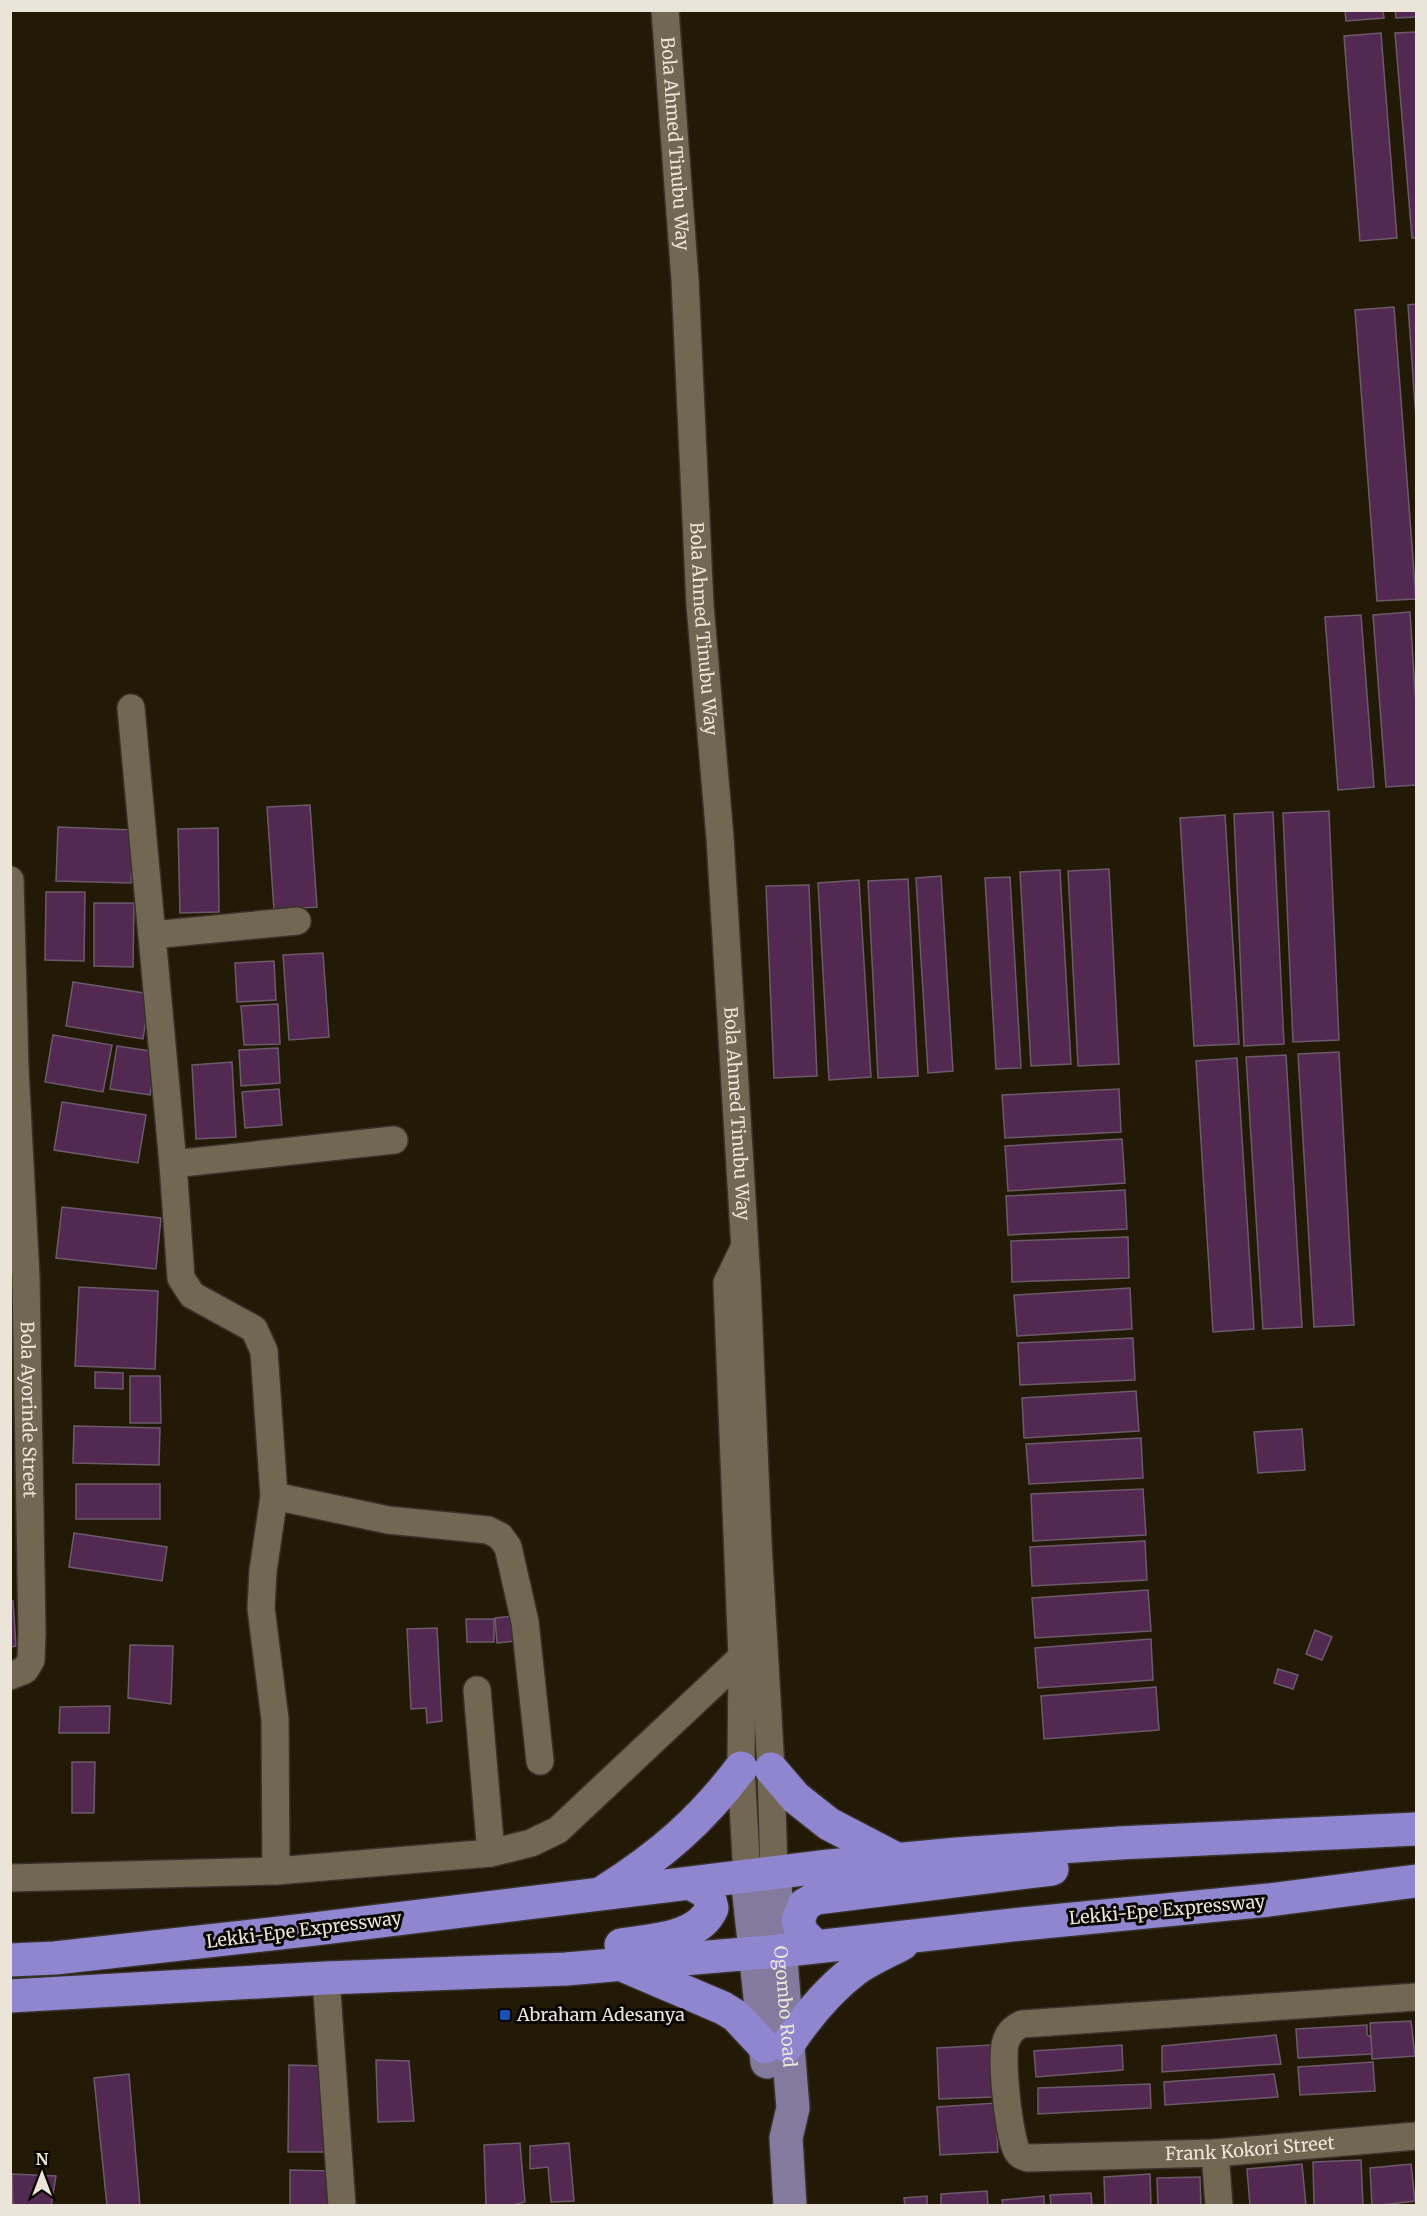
<svg xmlns="http://www.w3.org/2000/svg" width="1427" height="2216" viewBox="0 0 1427 2216" font-family="Merriweather,serif">
	<rect width="100%" height="100%" fill="#221906"/>
	<g fill="#522951" stroke="#6c5a6b" stroke-width="1.5">
		<polygon points="1345,10 1383,10 1384,18 1346,21"/>
		<polygon points="1395,10 1416,10 1416,17 1396,18"/>
		<polygon points="1416,32 1416,238 1412,238 1395,33"/>
		<polygon points="1381,33 1397,238 1360,241 1344,36"/>
		<polygon points="1416,304 1416,419 1408,305"/>
		<polygon points="1394,307 1416,599 1377,601 1355,310"/>
		<polygon points="1410,612 1416,706 1416,785 1386,787 1373,615"/>
		<polygon points="1361,615 1374,787 1338,790 1325,617"/>
		<polygon points="310,805 317,907 274,910 267,807"/>
		<polygon points="1329,811 1339,1040 1293,1042 1283,813"/>
		<polygon points="1273,812 1284,1044 1244,1046 1234,814"/>
		<polygon points="1225,815 1239,1044 1194,1046 1180,818"/>
		<polygon points="58,827 133,830 131,883 56,881"/>
		<polygon points="218,828 219,912 180,913 178,829"/>
		<polygon points="1109,869 1119,1064 1078,1066 1068,871"/>
		<polygon points="1060,870 1071,1064 1031,1066 1020,872"/>
		<polygon points="941,876 953,1071 928,1073 916,878"/>
		<polygon points="1010,877 1021,1068 996,1069 985,878"/>
		<polygon points="908,879 918,1076 878,1078 868,881"/>
		<polygon points="859,880 871,1077 829,1080 818,883"/>
		<polygon points="809,885 817,1076 774,1078 766,886"/>
		<polygon points="46,892 85,892 84,961 45,960"/>
		<polygon points="94,903 134,903 133,967 94,966"/>
		<polygon points="323,953 329,1037 289,1040 283,955"/>
		<polygon points="274,961 276,1000 237,1002 235,963"/>
		<polygon points="73,982 150,994 143,1039 66,1026"/>
		<polygon points="278,1004 280,1044 244,1045 241,1006"/>
		<polygon points="53,1035 112,1045 103,1092 45,1082"/>
		<polygon points="117,1046 157,1052 150,1095 110,1089"/>
		<polygon points="278,1048 280,1083 241,1086 239,1050"/>
		<polygon points="1339,1052 1354,1325 1314,1327 1298,1054"/>
		<polygon points="1286,1055 1302,1327 1263,1329 1246,1057"/>
		<polygon points="1237,1058 1254,1329 1213,1332 1196,1061"/>
		<polygon points="232,1062 236,1137 196,1139 192,1065"/>
		<polygon points="279,1089 282,1125 245,1128 242,1092"/>
		<polygon points="1119,1089 1121,1132 1005,1138 1002,1095"/>
		<polygon points="62,1102 146,1115 138,1163 54,1150"/>
		<polygon points="1122,1139 1125,1183 1008,1191 1005,1146"/>
		<polygon points="1125,1190 1127,1229 1008,1235 1006,1196"/>
		<polygon points="62,1207 161,1218 156,1269 56,1258"/>
		<polygon points="1128,1237 1129,1278 1012,1282 1011,1241"/>
		<polygon points="79,1287 158,1291 155,1369 75,1366"/>
		<polygon points="1130,1288 1132,1329 1017,1336 1014,1295"/>
		<polygon points="1133,1338 1135,1380 1020,1385 1018,1343"/>
		<polygon points="95,1372 123,1373 123,1389 95,1388"/>
		<polygon points="130,1376 160,1376 161,1423 130,1423"/>
		<polygon points="1136,1391 1139,1431 1024,1438 1022,1398"/>
		<polygon points="74,1426 160,1428 159,1465 73,1463"/>
		<polygon points="1302,1429 1305,1470 1258,1473 1254,1432"/>
		<polygon points="1141,1438 1143,1478 1029,1484 1026,1444"/>
		<rect x="76" y="1484" width="84" height="35"/>
		<polygon points="1143,1489 1146,1535 1033,1541 1031,1494"/>
		<polygon points="74,1533 167,1547 162,1581 69,1567"/>
		<polygon points="1145,1541 1147,1580 1032,1586 1030,1547"/>
		<polygon points="1148,1590 1151,1631 1035,1638 1032,1598"/>
		<polygon points="10,1601 13,1601 16,1646 10,1647"/>
		<polygon points="514,1616 516,1641 497,1643 495,1618"/>
		<polygon points="466,1619 494,1619 494,1642 467,1642"/>
		<polygon points="437,1628 442,1721 427,1723 426,1708 411,1709 407,1629"/>
		<polygon points="1315,1630 1332,1637 1322,1660 1306,1654"/>
		<polygon points="1151,1639 1153,1680 1038,1688 1035,1648"/>
		<polygon points="130,1645 173,1646 171,1704 128,1698"/>
		<polygon points="1278,1669 1298,1675 1293,1689 1274,1683"/>
		<polygon points="1156,1687 1159,1730 1044,1739 1041,1696"/>
		<polygon points="110,1706 109,1733 59,1733 60,1707"/>
		<polygon points="72,1762 95,1762 94,1813 72,1813"/>
		<polygon points="1411,2021 1415,2056 1372,2059 1370,2023"/>
		<polygon points="1367,2025 1367,2035 1371,2037 1372,2054 1298,2058 1296,2029"/>
		<polygon points="1276,2035 1281,2064 1162,2072 1162,2046"/>
		<polygon points="991,2045 994,2097 939,2099 937,2048"/>
		<polygon points="1122,2045 1123,2070 1036,2077 1034,2051"/>
		<polygon points="376,2060 409,2061 414,2121 378,2122"/>
		<polygon points="1373,2062 1375,2091 1300,2095 1298,2067"/>
		<polygon points="289,2065 329,2066 334,2152 288,2152"/>
		<polygon points="129,2074 140,2206 107,2206 94,2078"/>
		<polygon points="1274,2074 1278,2097 1165,2105 1164,2082"/>
		<polygon points="1150,2084 1151,2108 1038,2114 1038,2088"/>
		<polygon points="995,2103 998,2152 940,2155 937,2107"/>
		<polygon points="520,2143 525,2202 509,2206 486,2206 484,2145"/>
		<polygon points="569,2143 574,2201 551,2202 548,2167 530,2169 530,2146"/>
		<polygon points="1361,2160 1363,2206 1314,2206 1313,2162"/>
		<polygon points="1302,2164 1306,2206 1250,2206 1247,2169"/>
		<polygon points="1411,2164 1415,2201 1372,2206 1370,2168"/>
		<polygon points="290,2170 332,2171 333,2206 290,2206"/>
		<polygon points="12,2174 56,2176 51,2206 13,2206"/>
		<polygon points="1150,2174 1151,2206 1105,2206 1104,2177"/>
		<polygon points="1200,2177 1201,2206 1158,2206 1157,2178"/>
		<polygon points="987,2191 988,2206 941,2206 941,2194"/>
		<polygon points="1091,2193 1092,2206 1051,2206 1050,2195"/>
		<polygon points="927,2196 927,2206 905,2206 904,2198"/>
		<polygon points="1044,2196 1044,2206 1003,2206 1002,2200"/>
	</g>
	<g fill="none" stroke-linecap="round" stroke-linejoin="round">
		<defs>
			<g id="minor">
				<path id="s1" d="M665,10L685,280L700,605L720,838L747,1282L758,1543L771,1769L774,1873"/>
				<polyline points="131,708 173,1164 181,1278 192,1295 254,1329 264,1351 274,1496 263,1571 261,1608 275,1719 276,1871"/>
				<path id="s2" d="M10,880L15,1069L26,1278L32,1634L31,1660L25,1670L10,1676"/>
				<polyline points="152,935 297,921"/>
				<polyline points="173,1164 394,1140"/>
				<polyline points="744,1248 727,1283 742,1657 741,1768 747,1877"/>
				<polyline points="274,1496 388,1520 488,1530 500,1536 508,1547 525,1622 540,1761"/>
				<polyline points="477,1690 491,1853 531,1843 558,1830 742,1657 753,1656"/>
				<polyline points="10,1878 276,1871 491,1853"/>
				<polyline points="326,1978 342,2206"/>
				<path id="s3" d="M1416,1997L1022,2024C1014,2028 1009,2032 1006,2041C1000,2056 1009,2137 1017,2151C1020,2156 1022,2156 1028,2158L1215,2153L1416,2136"/>
				<polyline points="1215,2153 1219,2206"/>
			</g>
			<g id="major">
				<path id="s4" d="M774,1873L793,2108L786,2138L790,2206"/>
				<polyline points="747,1877 767,2062"/>
			</g>
			<g id="highway">
				<polyline points="771,1769 796,1798 829,1824 898,1860"/>
				<path d="M605,1891C661,1855 700,1822 741,1768"/>
				<path d="M621,1945C651,1940 699,1939 712,1908L708,1893L692,1884"/>
				<polyline points="815,1946 802,1933 798,1921 804,1905 816,1898 1052,1869"/>
				<polyline points="10,1960 55,1958 306,1930 829,1866 957,1854 1119,1843 1416,1829"/>
				<polyline points="627,1967 723,2008 736,2016 765,2047"/>
				<polyline points="10,1996 326,1978 566,1969 779,1951 1022,1924 1269,1900 1416,1881"/>
				<path d="M787,2046C806,2017 828,1990 856,1969C870,1959 887,1952 902,1944"/>
			</g>
		</defs>
		<use href="#minor" stroke="#39322b" stroke-width="30"/>
		<use href="#major" stroke="#39322b" stroke-width="36"/>
		<use href="#highway" stroke="#39322b" stroke-width="36"/>
		<use href="#minor" stroke="#726752" stroke-width="27"/>
		<use href="#major" stroke="#847a9d" stroke-width="33"/>
		<use href="#highway" stroke="#9086cf" stroke-width="33"/>
	</g>
	<rect fill="#1a4fb4" stroke="#090501" stroke-width="2" x="499" y="2009" width="12" height="12" rx="3"/>
	<g text-anchor="middle" stroke-width="6" stroke-linejoin="round" paint-order="stroke">
		<g font-size="18" fill="#ebe5d9" stroke="#090501">
			<text dy="6" stroke="none"><textPath href="#s1" startOffset="134">Bola Ahmed Tinubu Way</textPath></text>
			<text dy="6" stroke="none"><textPath href="#s1" startOffset="620">Bola Ahmed Tinubu Way</textPath></text>
			<text dy="6" stroke="none"><textPath href="#s1" startOffset="1106">Bola Ahmed Tinubu Way</textPath></text>
			<text dy="6" stroke="none"><textPath href="#s2" startOffset="530">Bola Ayorinde Street</textPath></text>
			<text transform="translate(1167 1910) rotate(-5)" y="6">Lekki-Epe Expressway</text>
			<text transform="translate(304 1930) rotate(-7)" y="6">Lekki-Epe Expressway</text>
			<text dy="6" stroke="none"><textPath href="#s4" startOffset="134">Ogombo Road</textPath></text>
			<text dy="6" stroke="none"><textPath href="#s3" startOffset="766">Frank Kokori Street</textPath></text>
		</g>
		<g font-size="18" fill="#ebe5d9" stroke="#090501" text-anchor="start">
			<text x="517" y="2021">Abraham Adesanya</text>
		</g>
	</g>
	<rect width="1427" height="2216" fill="none" stroke="#ebe5d9" stroke-width="24"/>
	<g transform="translate(42 2174)" stroke="#090501" stroke-width="4.5" paint-order="stroke">
	<path d="M0-4.5L10 22L0 15L-10 22Z" fill="#ebe5d9"/>
	<text y="-9" font-size="16" font-weight="bold" text-anchor="middle" fill="#ebe5d9">N</text>
	</g>
</svg>
